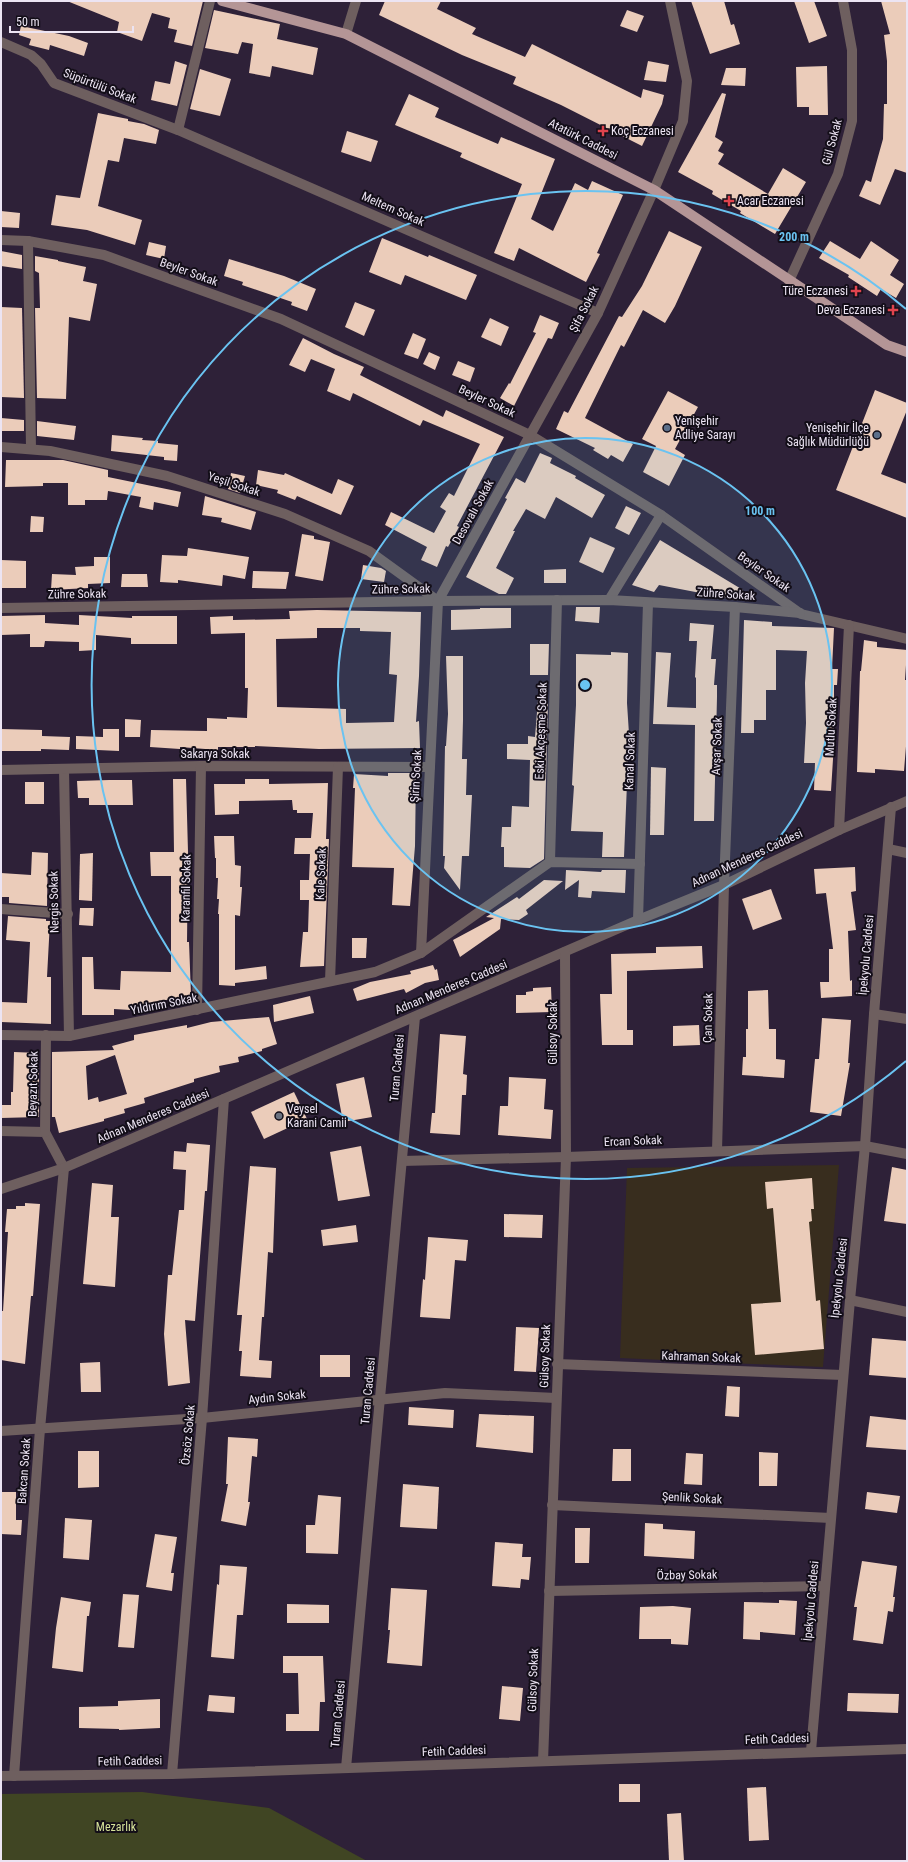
<svg xmlns="http://www.w3.org/2000/svg" width="908" height="1862" viewBox="0 0 908 1862" font-family="'Roboto Condensed',sans-serif">
	<rect width="100%" height="100%" fill="#2e2138"/>
	<polygon fill="#382d1e" points="839,1165 823,1367 620,1358 627,1168"/>
	<polygon fill="#404523" points="142,1792 269,1808 367,1861 1,1861 1,1794"/>
	<g fill="#ebccba" fill-rule="evenodd">
		<polygon points="67,1 203,1 192,46 174,42 177,30 168,28 170,18 152,13 142,41 117,32 119,22"/>
		<polygon points="385,1 441,1 437,9 476,28 472,34 525,57 532,44 641,98 643,89 664,95 662,104 642,146 561,105 513,84 516,77 462,55 379,15"/>
		<polygon points="691,1 724,1 731,25 734,24 740,44 710,54"/>
		<polygon points="794,1 814,1 827,36 809,43"/>
		<polygon points="881,1 907,1 907,173 895,169 880,205 859,196 866,180 871,182 883,139 884,104 887,104 887,61 884,35 890,34"/>
		<polygon points="214,10 280,24 277,39 318,48 313,75 272,66 270,77 249,73 253,44 242,42 238,54 205,48"/>
		<polygon points="627,10 644,16 637,32 620,26"/>
		<polygon points="21,26 69,36 88,43 84,56 50,45 49,50 29,45 31,39 19,35"/>
		<polygon points="175,61 187,65 177,106 151,100 155,81 170,84"/>
		<polygon points="648,61 669,65 666,82 644,80"/>
		<polygon points="827,66 828,115 809,115 809,107 797,107 796,67"/>
		<polygon points="726,68 746,68 745,86 721,85"/>
		<polygon points="200,69 231,79 220,116 190,109"/>
		<polygon points="722,93 726,94 715,137 723,142 718,151 724,154 718,164 768,194 783,168 806,182 775,234 740,213 741,211 712,194 713,191 678,172"/>
		<polygon points="409,94 439,108 435,117 498,144 501,137 555,159 531,219 553,231 575,183 588,190 592,181 623,195 597,253 600,254 586,282 519,248 514,261 494,253 522,184 460,157 462,153 395,125"/>
		<polygon points="98,113 128,119 128,121 144,124 159,130 156,144 124,138 119,162 108,160 98,206 142,220 135,245 87,230 51,225 56,195 80,198"/>
		<polygon points="347,131 378,141 371,162 341,152"/>
		<polygon points="1,211 20,213 19,228 1,227"/>
		<polygon points="669,231 702,247 675,306 665,323 643,310 624,347 621,345 585,418 633,444 623,462 611,455 608,459 593,450 595,448 556,429 564,411 568,413 619,316 622,317 642,286"/>
		<polygon points="382,238 428,257 429,255 477,275 466,300 405,275 401,285 369,272"/>
		<polygon points="830,241 860,259 871,241 899,260 890,275 904,284 896,298 881,289 877,296 848,277 849,275 819,258"/>
		<polygon points="149,242 166,246 164,259 146,255"/>
		<polygon points="1,251 22,255 22,269 1,266"/>
		<polygon points="35,256 58,260 58,261 86,267 83,281 97,284 90,321 69,317 66,399 37,398 35,308 40,308 39,273 35,271"/>
		<polygon points="229,259 284,276 316,289 307,311 291,305 292,302 242,285 243,282 224,276"/>
		<polygon points="355,302 375,310 364,336 345,327"/>
		<polygon points="1,307 22,308 24,398 1,397"/>
		<polygon points="540,315 559,323 552,339 548,338 514,406 500,398 509,383 510,384 536,333 533,332"/>
		<polygon points="490,318 509,327 501,346 481,337"/>
		<polygon points="413,333 426,339 418,359 404,354"/>
		<polygon points="303,338 334,354 364,367 360,375 443,417 446,410 504,437 457,526 459,527 448,547 446,546 437,567 421,560 427,547 385,525 391,512 434,533 446,511 440,507 449,493 454,496 480,444 423,420 420,426 353,393 350,401 327,391 335,369 311,359 305,372 289,365"/>
		<polygon points="429,352 440,357 435,370 423,364"/>
		<polygon points="458,361 475,368 470,382 452,375"/>
		<polygon points="875,390 907,403 907,410 881,474 907,484 907,518 836,490"/>
		<polygon points="668,391 698,407 675,449 685,455 669,486 643,472 656,446 642,439"/>
		<polygon points="1,418 24,420 24,431 1,431"/>
		<polygon points="37,421 76,426 74,440 37,436"/>
		<polygon points="112,435 143,438 142,440 158,441 158,443 178,445 177,461 164,460 164,457 111,451"/>
		<polygon points="540,453 552,458 550,463 576,476 575,478 605,495 592,518 556,497 545,519 526,509 513,531 515,531 496,568 514,578 506,594 499,594 466,577 507,499 505,498 516,478 525,483"/>
		<polygon points="6,460 63,460 108,470 108,477 181,492 178,507 154,502 153,510 139,507 141,497 108,491 107,500 85,500 85,505 68,505 68,483 43,483 43,486 5,487"/>
		<polygon points="258,470 284,475 285,473 332,494 338,479 354,486 341,515 297,496 295,500 277,493 278,490 256,485"/>
		<polygon points="231,473 245,476 240,493 228,489"/>
		<polygon points="205,496 256,512 251,530 221,522 222,518 202,515"/>
		<polygon points="626,506 641,513 629,535 615,528"/>
		<polygon points="31,516 44,517 43,532 30,532"/>
		<polygon points="302,534 314,536 314,539 330,542 323,581 295,576"/>
		<polygon points="590,537 615,548 603,573 579,562"/>
		<polygon points="660,540 743,590 737,600 659,585 654,592 632,585"/>
		<polygon points="188,548 249,557 245,579 223,575 222,586 178,580 178,583 160,582 162,555 187,556"/>
		<polygon points="94,557 110,557 110,583 88,584 88,588 51,590 52,574 76,575 75,567 94,566"/>
		<polygon points="1,560 26,561 26,588 1,588"/>
		<polygon points="363,565 381,568 386,571 384,582 361,579"/>
		<polygon points="566,569 566,583 544,583 544,570"/>
		<polygon points="253,571 289,572 286,589 252,588"/>
		<polygon points="122,574 147,574 148,587 121,587"/>
		<polygon points="576,607 600,607 599,623 575,621"/>
		<polygon points="480,608 511,608 511,628 451,630 451,610 480,609"/>
		<path d="M317,610L421,612L419,676L416,722L419,721L420,748L319,749L255,746V747H218V750L180,747V749L150,747L151,730L207,731V718L227,719V717L247,718L248,688H245V633L211,634L210,617L233,616V620L290,619L289,611ZM317,628H360V631L391,632L389,674L397,675L394,722L346,723V709L277,707L276,639L317,638Z"/>
		<polygon points="45,615 45,623 79,625 79,615 132,618 132,616 177,616 177,644 131,644 131,638 96,635 96,650 79,651 79,642 45,641 44,647 30,647 30,634 1,635 1,616"/>
		<polygon points="744,620 772,622 772,626 834,628 832,669 838,669 837,685 834,685 834,743 831,791 814,790 815,763 804,763 806,723 805,683 807,651 776,650 776,690 766,690 766,720 754,720 754,733 741,733"/>
		<polygon points="690,623 714,625 711,659 716,659 714,685 717,685 717,697 714,821 694,821 695,725 653,724 656,652 671,653 667,707 696,708 696,678 695,677 697,641 689,641"/>
		<polygon points="864,640 877,642 877,647 907,650 905,680 907,680 907,734 904,771 875,769 875,773 857,772 860,671 861,671"/>
		<polygon points="530,644 549,644 548,675 530,675"/>
		<polygon points="611,652 628,653 627,703 629,734 624,857 602,857 603,832 571,831 574,786 572,785 576,705 576,654 611,655"/>
		<polygon points="446,656 463,656 463,720 462,759 467,759 466,795 472,795 469,856 462,856 460,890 444,868 445,856 443,856 445,746 446,746 448,714"/>
		<polygon points="538,700 548,701 544,859 530,868 504,867 504,847 501,847 502,827 511,827 512,806 529,807 530,760 507,759 507,744 528,744 528,736 535,737"/>
		<polygon points="125,719 141,720 140,737 125,737"/>
		<polygon points="1,729 42,730 42,736 70,737 69,750 41,749 41,751 1,751"/>
		<polygon points="103,729 119,729 119,751 76,749 76,736 103,737"/>
		<polygon points="651,767 666,768 664,835 650,835"/>
		<polygon points="388,773 416,773 415,846 410,906 392,905 394,868 352,867 355,788 353,788 354,774 388,776"/>
		<polygon points="173,779 186,779 188,852 187,942 189,942 191,995 187,995 187,999 165,1000 165,1007 130,1007 130,1010 114,1009 114,1015 82,1015 82,957 93,957 94,989 120,990 121,971 171,972 171,876 151,876 150,852 174,852"/>
		<polygon points="245,779 269,779 269,784 328,783 326,839 329,839 324,966 300,967 303,932 308,932 309,900 300,900 300,880 309,880 310,854 294,854 295,838 311,838 313,813 297,813 297,810 293,810 292,800 239,801 239,814 215,815 214,784 245,784"/>
		<polygon points="109,780 132,780 133,805 89,805 89,798 78,798 77,781"/>
		<rect x="25" y="782" width="19" height="22"/>
		<polygon points="214,836 234,836 235,865 241,866 240,887 242,887 240,916 235,915 235,970 266,966 267,979 235,983 235,986 219,985 219,914 218,914 219,899 217,899 218,878 216,878 216,858 215,858"/>
		<polygon points="32,852 48,853 47,906 9,903 9,897 1,897 1,873 31,875"/>
		<polygon points="93,853 92,901 79,900 80,854"/>
		<polygon points="855,867 856,891 851,892 856,930 848,931 850,981 852,980 852,996 821,998 820,982 829,982 829,949 833,949 826,893 816,894 814,869"/>
		<polygon points="566,870 601,872 602,870 626,870 625,893 592,891 591,898 578,897 579,880 565,890"/>
		<polygon points="544,880 563,881 526,910 528,914 519,920 501,919 500,929 460,957 453,940 494,918 486,917 517,897 519,899"/>
		<polygon points="771,889 782,919 753,930 742,899"/>
		<polygon points="80,908 94,908 93,926 79,925"/>
		<polygon points="8,916 46,919 46,921 50,921 47,977 51,977 51,1024 1,1022 1,1002 27,1003 30,942 6,940"/>
		<polygon points="352,938 367,938 366,958 352,958"/>
		<polygon points="702,946 703,968 627,971 627,1030 633,1030 633,1045 602,1045 600,994 612,994 611,954 656,953 656,947"/>
		<polygon points="433,965 435,970 437,969 439,980 425,983 406,993 404,989 357,1001 353,989 370,982 411,974 410,971"/>
		<polygon points="551,987 552,1012 516,1013 516,995 526,995 526,992 533,991 533,988"/>
		<polygon points="768,990 769,1029 776,1029 776,1059 785,1060 784,1078 742,1075 743,1057 746,1057 746,1029 748,1029 748,991"/>
		<polygon points="310,996 314,1013 274,1022 273,1005"/>
		<path d="M269,1017L277,1044L262,1049V1051L238,1057L239,1062L219,1066L220,1072L194,1079V1082L144,1098L145,1103L124,1109L125,1113L104,1119V1121L59,1133L55,1117H52V1052L114,1050L112,1046L134,1040V1035L187,1025V1028L211,1022ZM115,1055L127,1094L99,1102L98,1097L88,1100L86,1066Z"/>
		<polygon points="822,1018 851,1020 848,1063 850,1063 841,1116 810,1112 815,1059 819,1059"/>
		<polygon points="699,1025 700,1045 673,1046 673,1026"/>
		<polygon points="440,1034 466,1036 463,1074 467,1075 466,1095 462,1095 460,1135 430,1133 432,1113 435,1113"/>
		<polygon points="14,1052 39,1053 39,1117 1,1118 1,1105 11,1105 11,1092 13,1092"/>
		<polygon points="364,1077 372,1117 343,1122 336,1084"/>
		<polygon points="509,1077 546,1079 544,1109 553,1110 551,1139 498,1135 500,1106 508,1106"/>
		<polygon points="294,1092 307,1119 264,1139 251,1112"/>
		<polygon points="187,1143 210,1145 207,1191 205,1191 195,1321 185,1320 190,1383 168,1386 164,1334 168,1275 172,1275 179,1210 184,1210 186,1170 173,1169 174,1151 186,1152"/>
		<polygon points="361,1146 370,1196 338,1201 330,1152"/>
		<polygon points="250,1166 276,1168 273,1253 268,1252 264,1317 262,1317 259,1360 272,1361 271,1378 240,1376 242,1351 239,1351 242,1315 237,1315"/>
		<polygon points="892,1167 907,1170 907,1224 884,1221"/>
		<polygon points="812,1178 814,1209 811,1209 812,1221 809,1222 816,1301 820,1300 824,1349 755,1355 751,1304 781,1302 773,1208 767,1209 765,1182"/>
		<polygon points="92,1183 113,1185 111,1217 119,1217 115,1287 83,1284"/>
		<polygon points="25,1203 40,1204 33,1296 31,1296 25,1364 1,1360 1,1311 3,1311 8,1232 5,1232 7,1209 16,1209 16,1206 25,1206"/>
		<polygon points="504,1214 543,1215 542,1238 504,1237"/>
		<polygon points="356,1225 358,1242 323,1246 321,1230"/>
		<polygon points="428,1237 468,1240 466,1261 455,1260 450,1319 420,1317 423,1279 425,1280"/>
		<polygon points="516,1327 539,1328 536,1372 514,1371"/>
		<polygon points="872,1338 907,1341 907,1378 869,1375"/>
		<rect x="320" y="1355" width="30" height="22"/>
		<polygon points="100,1362 101,1392 81,1392 80,1363"/>
		<polygon points="727,1386 740,1387 739,1417 725,1416"/>
		<polygon points="409,1407 454,1410 453,1428 408,1425"/>
		<polygon points="479,1414 534,1416 533,1453 476,1447"/>
		<polygon points="870,1416 907,1420 907,1450 866,1447"/>
		<polygon points="228,1437 258,1439 257,1457 252,1456 248,1502 250,1502 246,1526 221,1521 228,1484 226,1484"/>
		<polygon points="613,1449 631,1449 631,1481 612,1481"/>
		<polygon points="78,1451 99,1451 99,1487 78,1488"/>
		<polygon points="759,1452 778,1453 777,1486 759,1486"/>
		<polygon points="686,1453 703,1454 702,1485 684,1484"/>
		<polygon points="403,1484 439,1487 437,1529 400,1527"/>
		<polygon points="1,1492 16,1492 16,1520 22,1520 21,1535 1,1534"/>
		<polygon points="867,1492 900,1496 897,1513 865,1509"/>
		<polygon points="318,1495 341,1497 338,1554 306,1553 306,1525 315,1525"/>
		<polygon points="65,1518 92,1520 89,1560 63,1558"/>
		<polygon points="645,1523 663,1524 663,1529 695,1531 694,1559 644,1556"/>
		<polygon points="575,1528 590,1528 589,1563 575,1563"/>
		<polygon points="155,1534 177,1537 171,1573 174,1573 172,1591 146,1587"/>
		<polygon points="495,1542 523,1544 522,1557 531,1557 529,1580 521,1579 520,1588 492,1586"/>
		<polygon points="862,1561 897,1566 893,1597 895,1597 893,1612 888,1611 883,1644 853,1640 857,1607 854,1607"/>
		<polygon points="220,1565 247,1567 243,1615 237,1615 234,1659 211,1657 217,1584 219,1585"/>
		<polygon points="391,1588 427,1590 422,1666 387,1663 390,1630 388,1630"/>
		<polygon points="123,1594 139,1595 134,1648 118,1647"/>
		<polygon points="61,1597 91,1602 89,1616 87,1616 83,1672 52,1668 56,1628"/>
		<polygon points="779,1600 797,1601 795,1635 760,1632 760,1640 743,1639 744,1602 779,1603"/>
		<polygon points="287,1604 329,1605 329,1623 287,1623"/>
		<polygon points="673,1606 691,1608 688,1645 671,1644 671,1639 639,1639 640,1607"/>
		<polygon points="283,1656 323,1656 325,1702 320,1702 319,1731 286,1731 286,1714 299,1714 298,1673 283,1673"/>
		<polygon points="502,1686 523,1688 520,1721 499,1719"/>
		<polygon points="848,1693 899,1694 898,1713 847,1711"/>
		<polygon points="209,1695 235,1697 234,1713 207,1711"/>
		<polygon points="160,1699 160,1728 119,1730 119,1729 79,1728 79,1707 118,1706 118,1701"/>
		<rect x="619" y="1784" width="21" height="18"/>
		<polygon points="766,1787 769,1840 749,1841 747,1788"/>
		<polygon points="681,1813 684,1861 669,1861 667,1814"/>
	</g>
	<g fill="none" stroke-linecap="round" stroke-linejoin="round">
		<g stroke="#6e5f5f" stroke-width="10">
			<polyline points="346,34 356,1"/>
			<polyline points="1,42 31,55 41,64 54,83 178,130 598,313"/>
			<polyline points="178,130 210,1"/>
			<polyline points="1,240 28,241 104,255 281,319 530,435 661,515 801,614 907,639"/>
			<polyline points="28,241 31,449"/>
			<polyline points="789,281 838,174 852,121 852,50 843,1"/>
			<polyline points="1,447 50,451 167,476 285,514 369,551 438,601"/>
			<polyline points="609,600 661,515"/>
			<polyline points="1,608 438,601 609,600 735,607 800,613"/>
			<polyline points="64,769 69,1036"/>
			<polyline points="1,770 201,766 430,767"/>
			<polyline points="839,830 849,625"/>
			<polyline points="888,849 907,853"/>
			<polyline points="550,862 557,600"/>
			<polyline points="1,909 68,914"/>
			<polyline points="638,920 648,603"/>
			<polyline points="421,953 438,601 598,313 654,190 683,121 687,81 670,1"/>
			<polyline points="330,981 338,767"/>
			<polyline points="197,1010 201,766"/>
			<polyline points="874,1014 907,1019"/>
			<polyline points="1,1035 69,1036 375,972 421,953 550,862 640,864"/>
			<polyline points="1,1131 45,1132 64,1168 40,1429 14,1776"/>
			<polyline points="45,1132 46,1035"/>
			<polyline points="717,1151 724,885 735,607"/>
			<polyline points="402,1161 566,1157 865,1146 907,1154"/>
			<polyline points="1,1189 64,1168 638,920 724,885 839,830 907,801"/>
			<polyline points="850,1300 907,1312"/>
			<polyline points="557,1364 843,1375"/>
			<polyline points="1,1431 202,1418 445,1393 556,1398"/>
			<polyline points="552,1505 831,1518"/>
			<polyline points="549,1591 825,1586"/>
			<polyline points="811,1751 850,1300 865,1146 874,1014 891,807"/>
			<polyline points="543,1761 566,1157 565,952"/>
			<polyline points="346,1768 415,1017"/>
			<polyline points="172,1774 202,1418 224,1099"/>
			<polyline points="1,1776 172,1774 907,1749"/>
		</g>
		<polyline stroke="#b49596" stroke-width="10" points="222,1 346,34 654,190 887,345 907,352"/>
	</g>
	<circle cx="585" cy="685" r="247" fill="#6ac3f1" fill-opacity=".12"/>
	<g fill="none" stroke="#6ac3f1" stroke-width="2">
		<circle cx="585" cy="685" r="247"/>
		<path d="M906 1061A494 494 0 1 1 906 309"/>
	</g>
	<g fill="#e0444e" stroke="#130e18" stroke-width="1.5">
		<path d="M601 125h4v4h4v4h-4v4h-4v-4h-4v-4h4z"/>
		<path d="M727 195h4v4h4v4h-4v4h-4v-4h-4v-4h4z"/>
		<path d="M854 285h4v4h4v4h-4v4h-4v-4h-4v-4h4z"/>
		<path d="M891 304h4v4h4v4h-4v4h-4v-4h-4v-4h4z"/>
	</g>
	<g fill="#5c6f8a" stroke="#130e18" stroke-width="1.5">
		<circle cx="667" cy="428" r="4"/>
		<circle cx="877" cy="435" r="4"/>
	</g>
	<circle fill="#6b7280" stroke="#130e18" stroke-width="1.5" cx="279" cy="1116" r="4"/>
	<g text-anchor="middle" stroke-width="4" stroke-linejoin="round" paint-order="stroke">
		<g font-size="12" fill="#ece4f3" stroke="#130e18">
			<text transform="translate(100 86) rotate(21)" y="4">Süpürtülü Sokak</text>
			<text transform="translate(583 139) rotate(27)" y="4">Atatürk Caddesi</text>
			<text transform="translate(832 142) rotate(-75)" y="4">Gül Sokak</text>
			<text transform="translate(393 209) rotate(24)" y="4">Meltem Sokak</text>
			<text transform="translate(189 272) rotate(20)" y="4">Beyler Sokak</text>
			<text transform="translate(584 309) rotate(-63)" y="4">Şifa Sokak</text>
			<text transform="translate(487 401) rotate(25)" y="4">Beyler Sokak</text>
			<text transform="translate(234 484) rotate(18)" y="4">Yeşil Sokak</text>
			<text transform="translate(473 512) rotate(-61)" y="4">Desovalı Sokak</text>
			<text transform="translate(764 572) rotate(35)" y="4">Beyler Sokak</text>
			<text transform="translate(401 589) rotate(-1)" y="4">Zühre Sokak</text>
			<text transform="translate(77 594) rotate(-1)" y="4">Zühre Sokak</text>
			<text transform="translate(726 594) rotate(4)" y="4">Zühre Sokak</text>
			<text transform="translate(831 727) rotate(-87)" y="4">Mutlu Sokak</text>
			<text transform="translate(541 731) rotate(-88)" y="4">Eski Akçeşme Sokak</text>
			<text transform="translate(717 746) rotate(-88)" y="4">Avşar Sokak</text>
			<text x="215" y="758">Sakarya Sokak</text>
			<text transform="translate(630 761) rotate(-88)" y="4">Kanal Sokak</text>
			<text transform="translate(416 776) rotate(-87)" y="4">Şirin Sokak</text>
			<text transform="translate(747 858) rotate(-25)" y="4">Adnan Menderes Caddesi</text>
			<text transform="translate(321 874) rotate(-88)" y="4">Kale Sokak</text>
			<text transform="translate(186 888) rotate(-89)" y="4">Karanfil Sokak</text>
			<text transform="translate(54 902) rotate(-91)" y="4">Nergis Sokak</text>
			<text transform="translate(866 955) rotate(-85)" y="4">İpekyolu Caddesi</text>
			<text transform="translate(451 987) rotate(-23)" y="4">Adnan Menderes Caddesi</text>
			<text transform="translate(164 1004) rotate(-11)" y="4">Yıldırım Sokak</text>
			<text transform="translate(708 1018) rotate(-89)" y="4">Çan Sokak</text>
			<text transform="translate(553 1033) rotate(-90)" y="4">Gülsoy Sokak</text>
			<text transform="translate(397 1068) rotate(-85)" y="4">Turan Caddesi</text>
			<text transform="translate(33 1084) rotate(-89)" y="4">Beyazıt Sokak</text>
			<text transform="translate(153 1116) rotate(-23)" y="4">Adnan Menderes Caddesi</text>
			<text transform="translate(633 1141) rotate(-2)" y="4">Ercan Sokak</text>
			<text transform="translate(839 1278) rotate(-84)" y="4">İpekyolu Caddesi</text>
			<text transform="translate(545 1356) rotate(-88)" y="4">Gülsoy Sokak</text>
			<text transform="translate(701 1357) rotate(2)" y="4">Kahraman Sokak</text>
			<text transform="translate(368 1391) rotate(-85)" y="4">Turan Caddesi</text>
			<text transform="translate(277 1397) rotate(-6)" y="4">Aydın Sokak</text>
			<text transform="translate(188 1435) rotate(-85)" y="4">Özsöz Sokak</text>
			<text transform="translate(24 1471) rotate(-86)" y="4">Bakcan Sokak</text>
			<text transform="translate(692 1498) rotate(3)" y="4">Şenlik Sokak</text>
			<text transform="translate(687 1575) rotate(-1)" y="4">Özbay Sokak</text>
			<text transform="translate(811 1601) rotate(-85)" y="4">İpekyolu Caddesi</text>
			<text transform="translate(533 1680) rotate(-88)" y="4">Gülsoy Sokak</text>
			<text transform="translate(338 1714) rotate(-85)" y="4">Turan Caddesi</text>
			<text transform="translate(777 1739) rotate(-2)" y="4">Fetih Caddesi</text>
			<text transform="translate(454 1751) rotate(-2)" y="4">Fetih Caddesi</text>
			<text transform="translate(130 1761) rotate(-1)" y="4">Fetih Caddesi</text>
		</g>
		<g font-size="12" fill="#ece4f3" stroke="#130e18" text-anchor="start">
			<text x="611" y="135">Koç Eczanesi</text>
			<text x="737" y="205">Acar Eczanesi</text>
			<text x="848" y="295" text-anchor="end">Türe Eczanesi</text>
			<text x="885" y="314" text-anchor="end">Deva Eczanesi</text>
			<text x="675" y="425">Yenişehir<tspan x="675" dy="14">Adliye Sarayı</tspan></text>
			<text x="869" y="432" text-anchor="end">Yenişehir İlçe<tspan x="869" dy="14">Sağlık Müdürlüğü</tspan></text>
			<text x="287" y="1113">Veysel<tspan x="287" dy="14">Karani Camii</tspan></text>
		</g>
		<g font-size="12" fill="#d6e299" stroke="#130e18">
			<text x="116" y="1831">Mezarlık</text>
		</g>
	</g>
	<circle cx="585" cy="685" r="6" fill="#6ac3f1" stroke="#130e18" stroke-width="2"/>
	<g font-size="12" text-anchor="middle" font-weight="bold" fill="#6ac3f1" stroke="#130e18" stroke-width="4" stroke-linejoin="round" paint-order="stroke">
		<text x="794" y="241">200 m</text>
		<text x="760" y="515">100 m</text>
	</g>
	<rect width="908" height="1862" fill="none" stroke="#ece4f3" stroke-width="4"/>
	<path d="M10 26v6h123v-6" fill="none" stroke="#ece4f3" stroke-width="2"/>
	<text x="16" y="26" font-size="12" fill="#ece4f3" stroke="#130e18" stroke-width="3" paint-order="stroke">50 m</text>
</svg>
